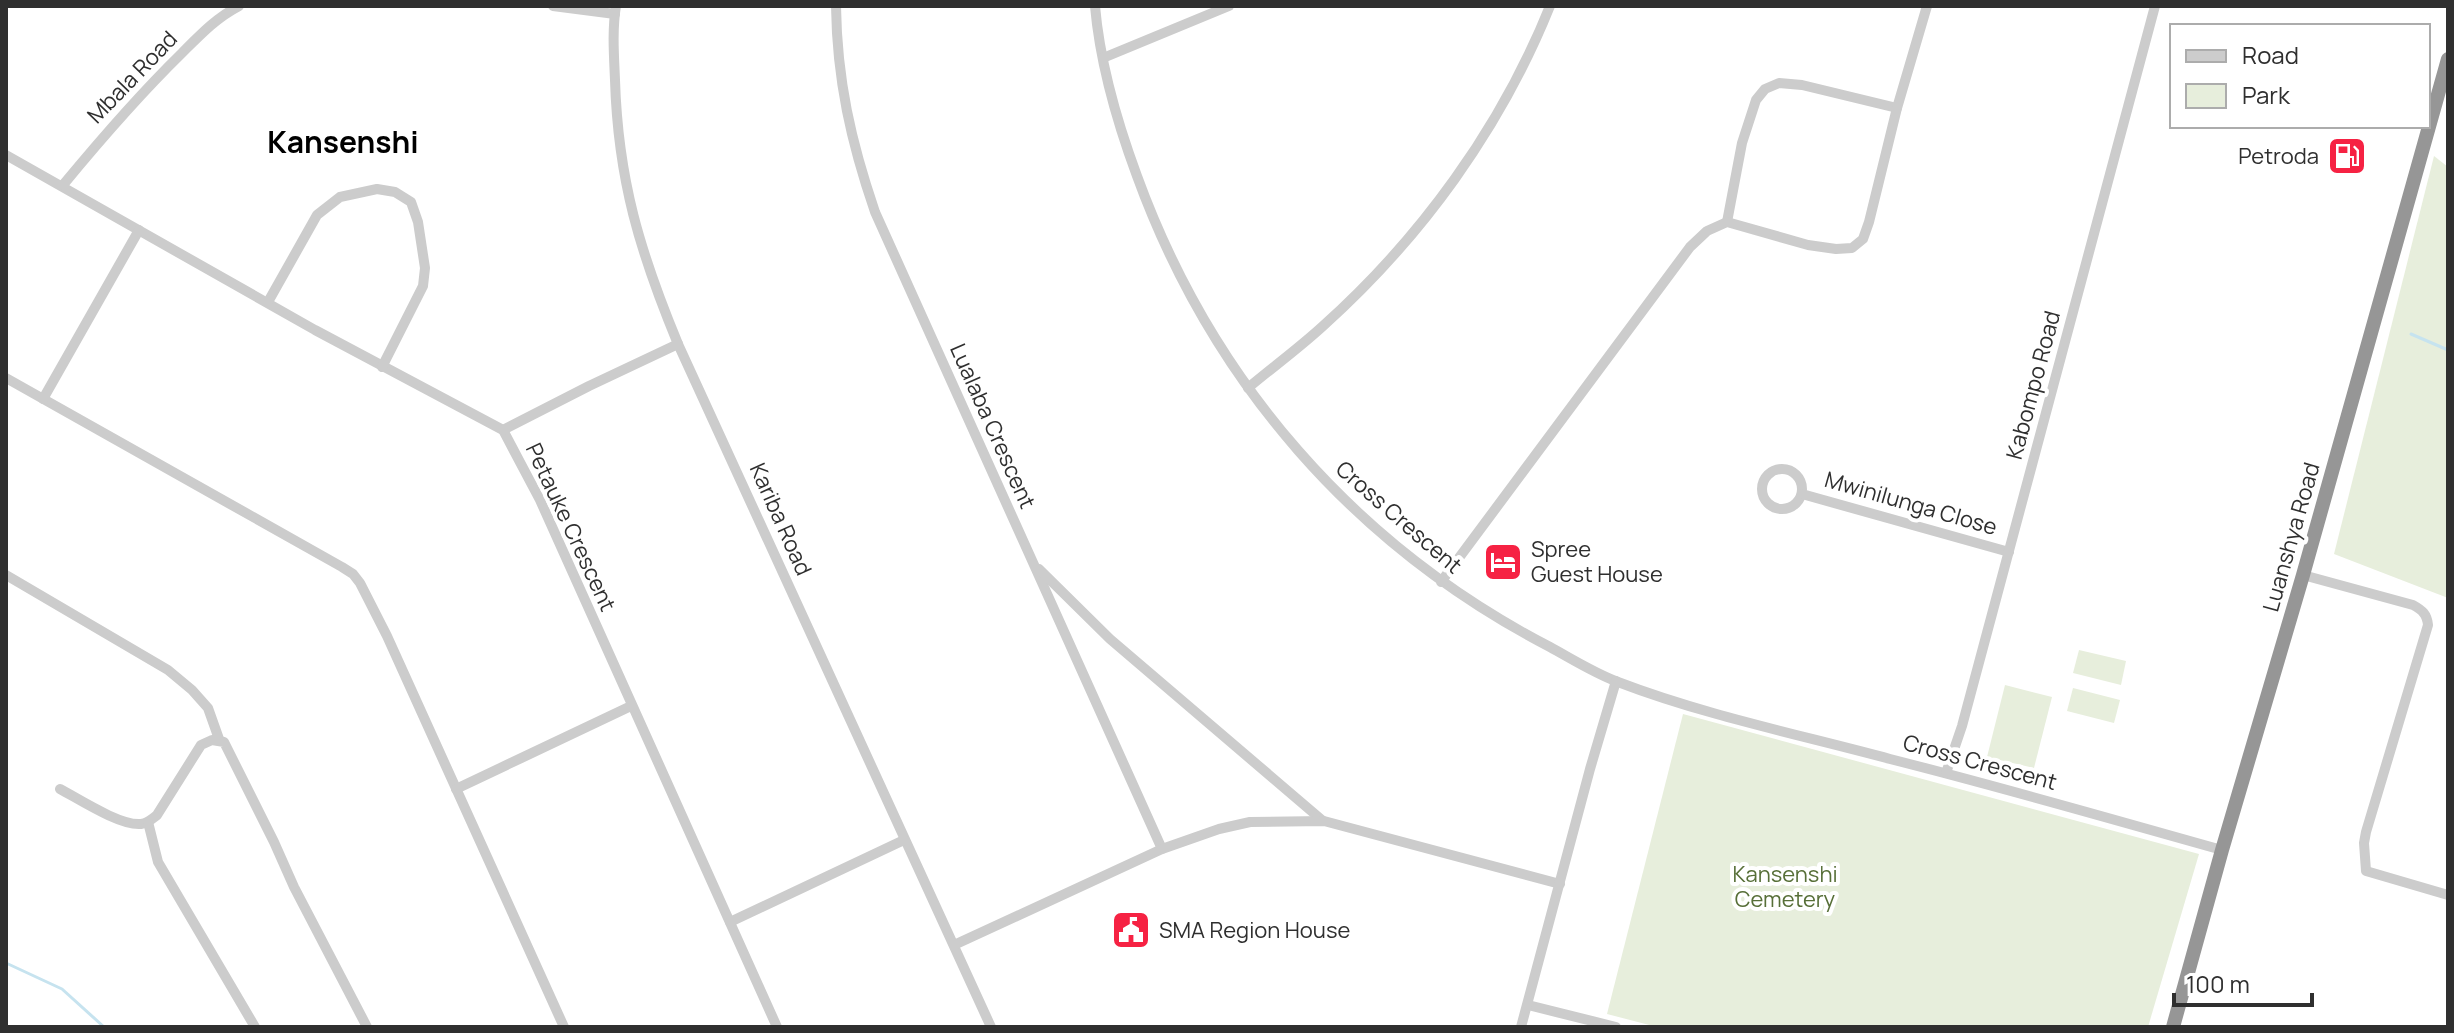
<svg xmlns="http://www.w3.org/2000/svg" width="2454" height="1033" viewBox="0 0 2454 1033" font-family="Manrope,sans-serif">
	<rect width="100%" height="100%" fill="#fff"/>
	<g fill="#e7eedc">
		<polygon points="2434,156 2448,167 2448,598 2334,554"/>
		<polygon points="2079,650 2126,661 2121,685 2073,673"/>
		<polygon points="2005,685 2052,697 2034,768 1987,757"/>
		<polygon points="2073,688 2120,700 2114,723 2067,711"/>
		<polygon points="1683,714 2199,854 2148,1027 1657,1027 1607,1014"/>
	</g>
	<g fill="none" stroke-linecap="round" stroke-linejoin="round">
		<g stroke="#c6e3ef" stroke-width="3">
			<polyline points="2411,334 2448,350"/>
			<polyline points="6,963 62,989 104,1027"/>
		</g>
		<g stroke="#ccc" stroke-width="10">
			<polyline points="553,6 615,14"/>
			<path d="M616,6C612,30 614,56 615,80C618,180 640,252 678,344L991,1027"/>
			<path d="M836,6C837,80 851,142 875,212L1162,849"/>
			<path d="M1095,6C1100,64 1117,122 1137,176C1212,382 1355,546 1550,647C1572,659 1594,673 1618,682C1704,715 1801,735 1890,759C2001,787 2111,819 2222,850"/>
			<polyline points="1103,58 1229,6"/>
			<polyline points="6,155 315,330 503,430 540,500 777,1027"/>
			<path d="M63,185C101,139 139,95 182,53C200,35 216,18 239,6"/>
			<polyline points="1727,222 1742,143 1756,100 1765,89 1779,83 1802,85 1897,108"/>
			<polyline points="268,302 317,215 340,197 377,189 395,192 411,202 418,222 425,268 423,286 382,367"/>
			<polyline points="6,378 342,567 353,574 360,583 387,636 564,1027"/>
			<path d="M1248,388C1273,367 1299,348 1323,326C1421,238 1501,128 1550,6"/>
			<polyline points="43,399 139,230"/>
			<polyline points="503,430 589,386 678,344"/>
			<circle cx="1782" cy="489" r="20"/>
			<polyline points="1802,494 2009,552"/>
			<polyline points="1039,569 1110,639 1323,821"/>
			<polyline points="6,575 168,670 192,690 208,708 219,739"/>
			<path d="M2303,575L2413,605C2422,610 2427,614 2428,625L2366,832L2364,843L2366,871L2448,895"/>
			<polyline points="1441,582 1690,247 1707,231 1727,222 1808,245 1836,249 1852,248 1863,239 1869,222 1897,108 1927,6"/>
			<polyline points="1946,773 1962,726 2155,6"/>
			<path d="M60,789C79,799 120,826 141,824C148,823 152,819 157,815L201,745L212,740L224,742L274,842L294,887L367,1027"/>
			<polyline points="456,789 631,706"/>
			<polyline points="148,822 158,862 255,1027"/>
			<polyline points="730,922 904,840"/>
			<polyline points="954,945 1162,849 1219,829 1250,822 1324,821 1560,884"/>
			<polyline points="1528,1005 1616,1027"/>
			<polyline points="1521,1027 1590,769 1616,681"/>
		</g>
		<polyline stroke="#969696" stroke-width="14" points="2173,1027 2222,850 2303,575 2448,59"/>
	</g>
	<defs>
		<symbol id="fuel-square" viewBox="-11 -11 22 22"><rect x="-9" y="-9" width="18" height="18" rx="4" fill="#f62243" stroke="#fff"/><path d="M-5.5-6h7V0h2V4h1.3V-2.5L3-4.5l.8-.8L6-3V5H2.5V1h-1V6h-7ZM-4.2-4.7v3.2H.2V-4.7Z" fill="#fff"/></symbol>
		<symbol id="hotel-square" viewBox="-11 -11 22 22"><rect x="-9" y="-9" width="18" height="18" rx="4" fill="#f62243" stroke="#fff"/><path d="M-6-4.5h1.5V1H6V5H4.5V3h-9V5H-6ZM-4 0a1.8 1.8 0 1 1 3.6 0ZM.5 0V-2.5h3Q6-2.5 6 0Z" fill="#fff"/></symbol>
		<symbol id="civic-square" viewBox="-11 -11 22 22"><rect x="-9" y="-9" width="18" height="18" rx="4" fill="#f62243" stroke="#fff"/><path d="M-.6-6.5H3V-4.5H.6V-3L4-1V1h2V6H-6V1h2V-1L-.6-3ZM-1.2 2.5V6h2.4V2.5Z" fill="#fff"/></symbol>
	</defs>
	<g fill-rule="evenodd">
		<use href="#fuel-square" x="2325" y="134" width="44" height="44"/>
		<use href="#hotel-square" x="1481" y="540" width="44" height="44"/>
		<use href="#civic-square" x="1109" y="908" width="44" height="44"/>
	</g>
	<g text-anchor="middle" stroke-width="8" stroke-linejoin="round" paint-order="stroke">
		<g font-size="22" fill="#2f2f2f" stroke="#fff">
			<text transform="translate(132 77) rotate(-46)" y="8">Mbala Road</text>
			<text transform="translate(2033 385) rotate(-75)" y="8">Kabompo Road</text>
			<text transform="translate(993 426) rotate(66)" y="8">Lualaba Crescent</text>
			<text transform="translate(1911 503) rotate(16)" y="8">Mwinilunga Close</text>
			<text transform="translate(1399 517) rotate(41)" y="8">Cross Crescent</text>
			<text transform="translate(781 519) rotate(66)" y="8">Kariba Road</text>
			<text transform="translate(571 527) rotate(65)" y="8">Petauke Crescent</text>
			<text transform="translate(2291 537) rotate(-74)" y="8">Luanshya Road</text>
			<text transform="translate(1980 762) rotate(15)" y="8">Cross Crescent</text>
		</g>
		<g font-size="22" fill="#2f2f2f" stroke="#fff" text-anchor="start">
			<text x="2319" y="164" text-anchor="end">Petroda</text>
			<text x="1531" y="557">Spree<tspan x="1531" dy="25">Guest House</tspan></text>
			<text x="1159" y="938">SMA Region House</text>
		</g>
		<g font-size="22" fill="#576f38" stroke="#fff">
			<text x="1785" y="882">Kansenshi<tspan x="1785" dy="25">Cemetery</tspan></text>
		</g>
		<g font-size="30" font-weight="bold" fill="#000" stroke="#fff">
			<text x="343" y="153">Kansenshi</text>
		</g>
	</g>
	<rect width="2454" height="1033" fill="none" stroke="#2f2f2f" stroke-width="16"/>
	<rect x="2170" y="24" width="260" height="104" fill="#ffffff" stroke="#acacac" stroke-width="2"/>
	<rect x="2186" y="50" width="40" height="12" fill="#cccccc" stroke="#acacac" stroke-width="2"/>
	<text x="2242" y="64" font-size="24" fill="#2f2f2f">Road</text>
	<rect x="2186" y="84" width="40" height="24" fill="#e7eedc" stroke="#acacac" stroke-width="2"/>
	<text x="2242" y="104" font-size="24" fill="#2f2f2f">Park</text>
	<path d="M2174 993v12h138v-12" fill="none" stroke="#2f2f2f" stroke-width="4"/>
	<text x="2186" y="993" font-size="24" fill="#2f2f2f" stroke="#ffffff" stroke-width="6" paint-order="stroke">100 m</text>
</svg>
